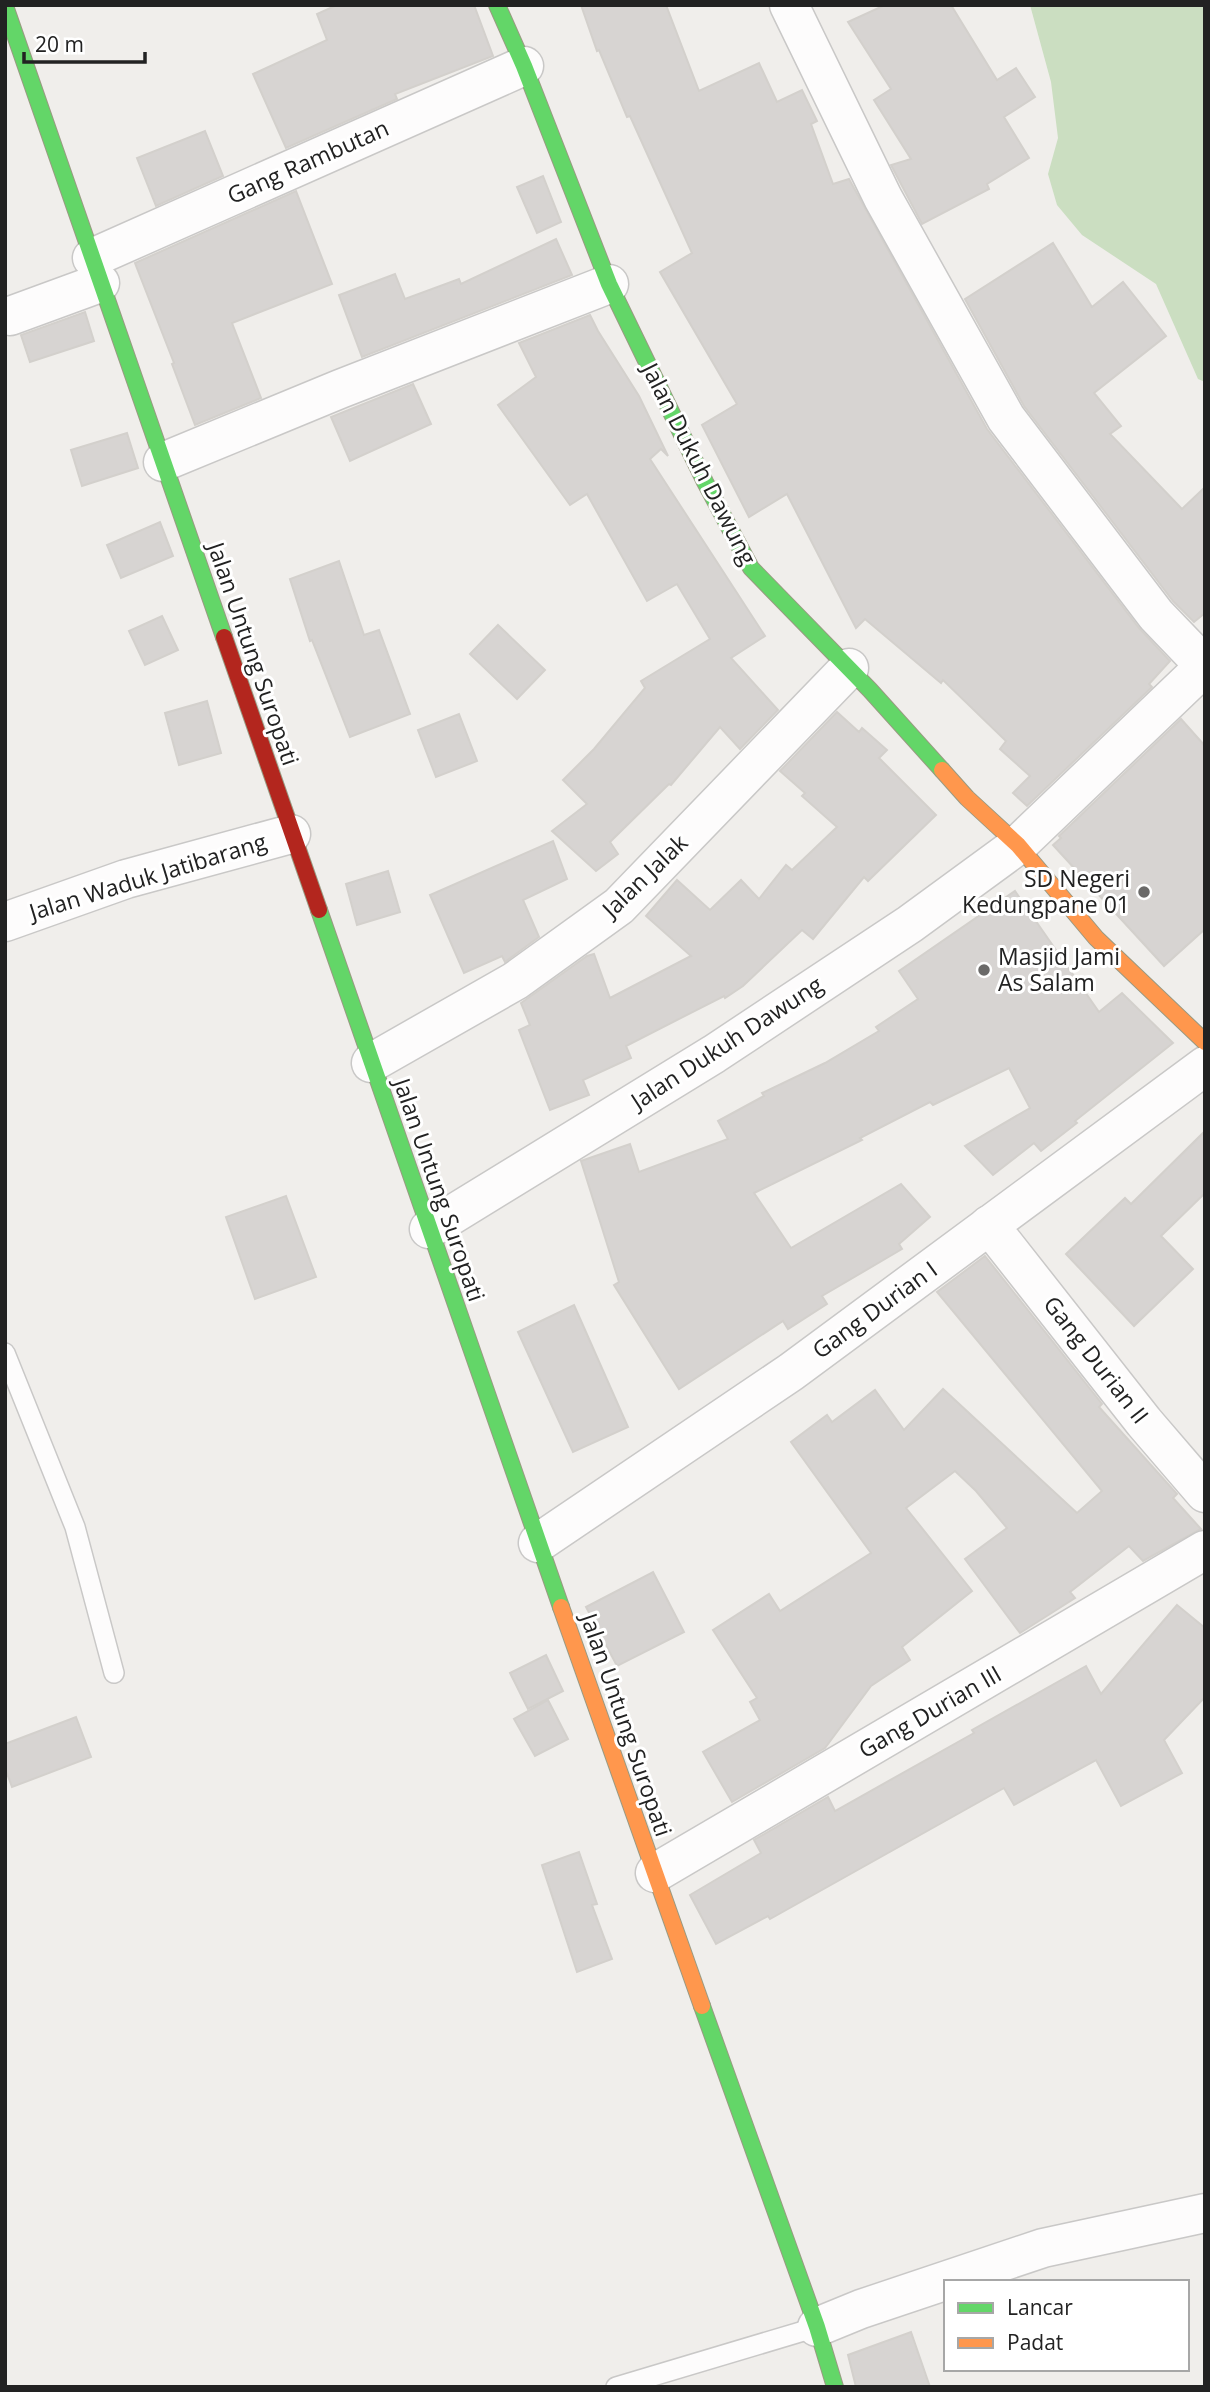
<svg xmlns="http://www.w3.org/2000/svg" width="1210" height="2392" viewBox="0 0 1210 2392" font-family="'Open Sans',sans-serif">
	<rect width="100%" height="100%" fill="#f0eeeb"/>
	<polygon fill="#cbdec1" points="1030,5 1205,5 1205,382 1198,379 1156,284 1082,235 1057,205 1048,174 1058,138 1051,82"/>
	<g fill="#d7d4d2" stroke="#d3d0cc" stroke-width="2">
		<polygon points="337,5 474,5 493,56 395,94 397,99 286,148 253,74 327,40 317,14"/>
		<polygon points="581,5 666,5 699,91 759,63 777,102 802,90 817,121 811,124 833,184 849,179 987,429 1139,628 1170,661 1149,684 1152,687 1027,806 1013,793 1030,776 1000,749 1006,741 943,680 941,683 865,619 856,628 787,494 749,517 702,425 737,404 660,272 692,253 630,116 627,117 599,50 597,51"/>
		<polygon points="885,5 951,5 997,80 1016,68 1035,97 1004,117 1029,158 987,184 989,189 922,224 891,165 911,159 874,100 891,89 848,22"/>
		<polygon points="205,131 223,176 156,206 137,158"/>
		<polygon points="543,176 561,222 537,233 517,187"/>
		<polygon points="296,191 332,284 232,323 261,398 195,425 172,364 174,363 135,263"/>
		<polygon points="556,239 572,275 362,357 339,295 395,274 405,299 459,279 461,284"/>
		<polygon points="1053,243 1092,307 1123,282 1166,336 1094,393 1121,426 1110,434 1182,509 1205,487 1205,613 1194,622 1173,601 1024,406 965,299"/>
		<polygon points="85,312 94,341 30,362 21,335"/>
		<polygon points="590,315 598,331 639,396 668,456 661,449 650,459 765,636 731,658 778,710 740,749 720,727 671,785 669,784 610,842 618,854 596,871 552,831 587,804 563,780 594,749 645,688 641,681 710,639 677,584 647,601 587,494 570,505 498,405 536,377 519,343"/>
		<polygon points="413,384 431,424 350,461 331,417"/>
		<polygon points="127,433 138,468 82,486 71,450"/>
		<polygon points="160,522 173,556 121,578 107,545"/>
		<polygon points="339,561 364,635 379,630 410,714 350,737 312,640 310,641 290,579"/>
		<polygon points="162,616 178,650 145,665 129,631"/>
		<polygon points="498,625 545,670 517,699 470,654"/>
		<polygon points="207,701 221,753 179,765 165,713"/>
		<polygon points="837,712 859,732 862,728 887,750 879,758 936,815 868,881 864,877 813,939 802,930 743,986 725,998 724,996 626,1046 631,1058 583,1080 589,1095 550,1110 519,1030 530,1025 521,1003 587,956 594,954 610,998 691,956 646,916 677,880 710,910 741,880 759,899 786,865 792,870 837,827 802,796 805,793 780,771"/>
		<polygon points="459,714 477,761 436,777 418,730"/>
		<polygon points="1181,719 1205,746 1205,929 1164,966 1053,845 1061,838 1059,836"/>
		<polygon points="553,841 567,879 523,900 539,937 505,962 502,956 464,973 430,895"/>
		<polygon points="388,871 400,912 357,925 346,884"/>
		<polygon points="1015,891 1099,1012 1122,993 1173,1043 1075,1121 1077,1123 1041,1151 1034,1143 993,1175 965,1146 1030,1108 1009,1068 933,1105 930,1102 860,1138 862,1140 754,1193 791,1248 901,1184 930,1217 899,1244 902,1249 822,1296 827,1304 788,1329 783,1321 679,1389 614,1285 619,1282 581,1161 630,1144 639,1172 728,1139 718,1121 764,1096 762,1093 825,1063 879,1031 876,1027 918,999 899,971"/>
		<polygon points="1205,1131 1205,1193 1161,1236 1193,1269 1134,1326 1066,1254 1125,1198 1131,1204"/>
		<polygon points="286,1196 316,1277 255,1299 226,1217"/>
		<polygon points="985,1256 1102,1404 1099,1407 1177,1494 1173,1498 1201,1529 1143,1561 1129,1546 1070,1592 1075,1598 1020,1633 965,1559 1007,1528 976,1491 955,1471 906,1508 972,1591 902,1647 910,1660 871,1686 825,1748 732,1802 703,1752 760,1720 750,1702 757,1698 713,1630 769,1594 780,1611 871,1553 791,1442 827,1415 832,1422 875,1390 904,1430 943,1389 1077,1513 1102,1491 937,1292"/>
		<polygon points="574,1305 628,1427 573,1452 518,1332"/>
		<polygon points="653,1572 684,1632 617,1666 586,1607"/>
		<polygon points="1177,1605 1205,1628 1205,1697 1164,1740 1182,1773 1121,1806 1096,1760 1014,1805 1004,1788 770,1919 768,1916 716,1944 690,1895 761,1853 754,1840 828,1797 835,1811 974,1733 972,1730 1086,1666 1101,1694"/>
		<polygon points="546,1655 563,1691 528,1709 510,1673"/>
		<polygon points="548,1700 568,1739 535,1756 514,1719"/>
		<polygon points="76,1717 91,1757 12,1787 5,1768 5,1744"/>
		<polygon points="579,1852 597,1904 592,1905 612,1959 577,1972 542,1865"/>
		<polygon points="911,2332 930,2387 856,2387 848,2355"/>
	</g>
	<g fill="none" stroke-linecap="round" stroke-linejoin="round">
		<defs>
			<g id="lane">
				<polyline points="5,1353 75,1527 114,1673"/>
				<polyline points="616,2387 817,2327"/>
			</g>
			<g id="street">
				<polyline points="789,5 883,198 1006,418 1156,615 1205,666"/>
				<polyline points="92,258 524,66"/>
				<polyline points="10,316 100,283"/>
				<polyline points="163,462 340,389 609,284"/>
				<polyline points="5,922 126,879 291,834"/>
				<polyline points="371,1063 515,981 619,906 849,668"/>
				<polyline points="989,1225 1144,1422 1205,1493"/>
				<polyline points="429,1229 714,1054 910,924 1018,845 1205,666"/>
				<polyline points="538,1543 791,1372 1205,1066"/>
				<polyline points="655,1873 1205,1550"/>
				<polyline points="817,2327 861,2309 1043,2248 1205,2213"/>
			</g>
			<g id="fast">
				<polyline points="497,5 524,66 609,284 705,482 751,568 870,690 942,770"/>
				<polyline points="5,6 224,637"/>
				<polyline points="319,910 561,1607"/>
				<polyline points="702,2006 817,2327 835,2387"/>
			</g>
			<g id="slow">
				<polyline points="942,770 967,798 1018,845 1096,938 1205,1042"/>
				<polyline points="561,1607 702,2006"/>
			</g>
			<polyline id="jam" points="224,637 319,910"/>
		</defs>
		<use href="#lane" stroke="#c9c8c7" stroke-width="22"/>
		<use href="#street" stroke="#c9c8c7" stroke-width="41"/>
		<use href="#fast" stroke="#999a82" stroke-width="18"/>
		<use href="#slow" stroke="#999a82" stroke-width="18"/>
		<use href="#jam" stroke="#999a82" stroke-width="18"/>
		<use href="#lane" stroke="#fdfcfc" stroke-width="19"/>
		<use href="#street" stroke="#fdfcfc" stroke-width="38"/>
		<use href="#fast" stroke="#63d668" stroke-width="16"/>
		<use href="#slow" stroke="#ff974d" stroke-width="16"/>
		<use href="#jam" stroke="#b3261e" stroke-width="16"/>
	</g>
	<g fill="#6a6968" stroke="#fff" stroke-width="2.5">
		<circle cx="1144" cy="892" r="7"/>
		<circle cx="984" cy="970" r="7"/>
	</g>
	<g text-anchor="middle" stroke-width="6" stroke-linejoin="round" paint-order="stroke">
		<g font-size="23" fill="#222" stroke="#fff">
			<text transform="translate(308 162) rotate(-24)" y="8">Gang Rambutan</text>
			<text transform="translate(699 464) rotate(63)" y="8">Jalan Dukuh Dawung</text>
			<text transform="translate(253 654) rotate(71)" y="8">Jalan Untung Suropati</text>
			<text transform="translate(645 876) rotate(-44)" y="8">Jalan Jalak</text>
			<text transform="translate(148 877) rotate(-17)" y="8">Jalan Waduk Jatibarang</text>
			<text transform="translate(727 1043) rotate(-33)" y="8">Jalan Dukuh Dawung</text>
			<text transform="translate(439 1190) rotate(71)" y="8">Jalan Untung Suropati</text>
			<text transform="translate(875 1310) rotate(-36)" y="8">Gang Durian I</text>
			<text transform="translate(1096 1360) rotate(52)" y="8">Gang Durian II</text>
			<text transform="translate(930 1712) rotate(-30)" y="8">Gang Durian III</text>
			<text transform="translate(626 1725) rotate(71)" y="8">Jalan Untung Suropati</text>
		</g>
		<g font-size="23" fill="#222" stroke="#fff" text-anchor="end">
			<text x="1130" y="887">SD Negeri<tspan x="1130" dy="26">Kedungpane 01</tspan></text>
			<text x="998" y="965" text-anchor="start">Masjid Jami<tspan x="998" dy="26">As Salam</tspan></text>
		</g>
	</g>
	<rect width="1210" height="2392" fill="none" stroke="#222222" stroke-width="14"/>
	<rect x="944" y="2280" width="245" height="91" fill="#ffffff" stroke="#a7a7a7" stroke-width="2"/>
	<rect x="958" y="2303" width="35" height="10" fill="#63d668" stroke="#a7a7a7" stroke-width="2"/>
	<text x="1007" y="2315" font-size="21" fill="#222222">Lancar</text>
	<rect x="958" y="2338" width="35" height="10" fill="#ff974d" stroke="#a7a7a7" stroke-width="2"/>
	<text x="1007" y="2350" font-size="21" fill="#222222">Padat</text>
	<path d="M24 52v10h121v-10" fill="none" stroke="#222222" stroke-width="3.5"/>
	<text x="35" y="52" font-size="21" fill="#222222" stroke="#ffffff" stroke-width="5" paint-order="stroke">20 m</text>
</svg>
